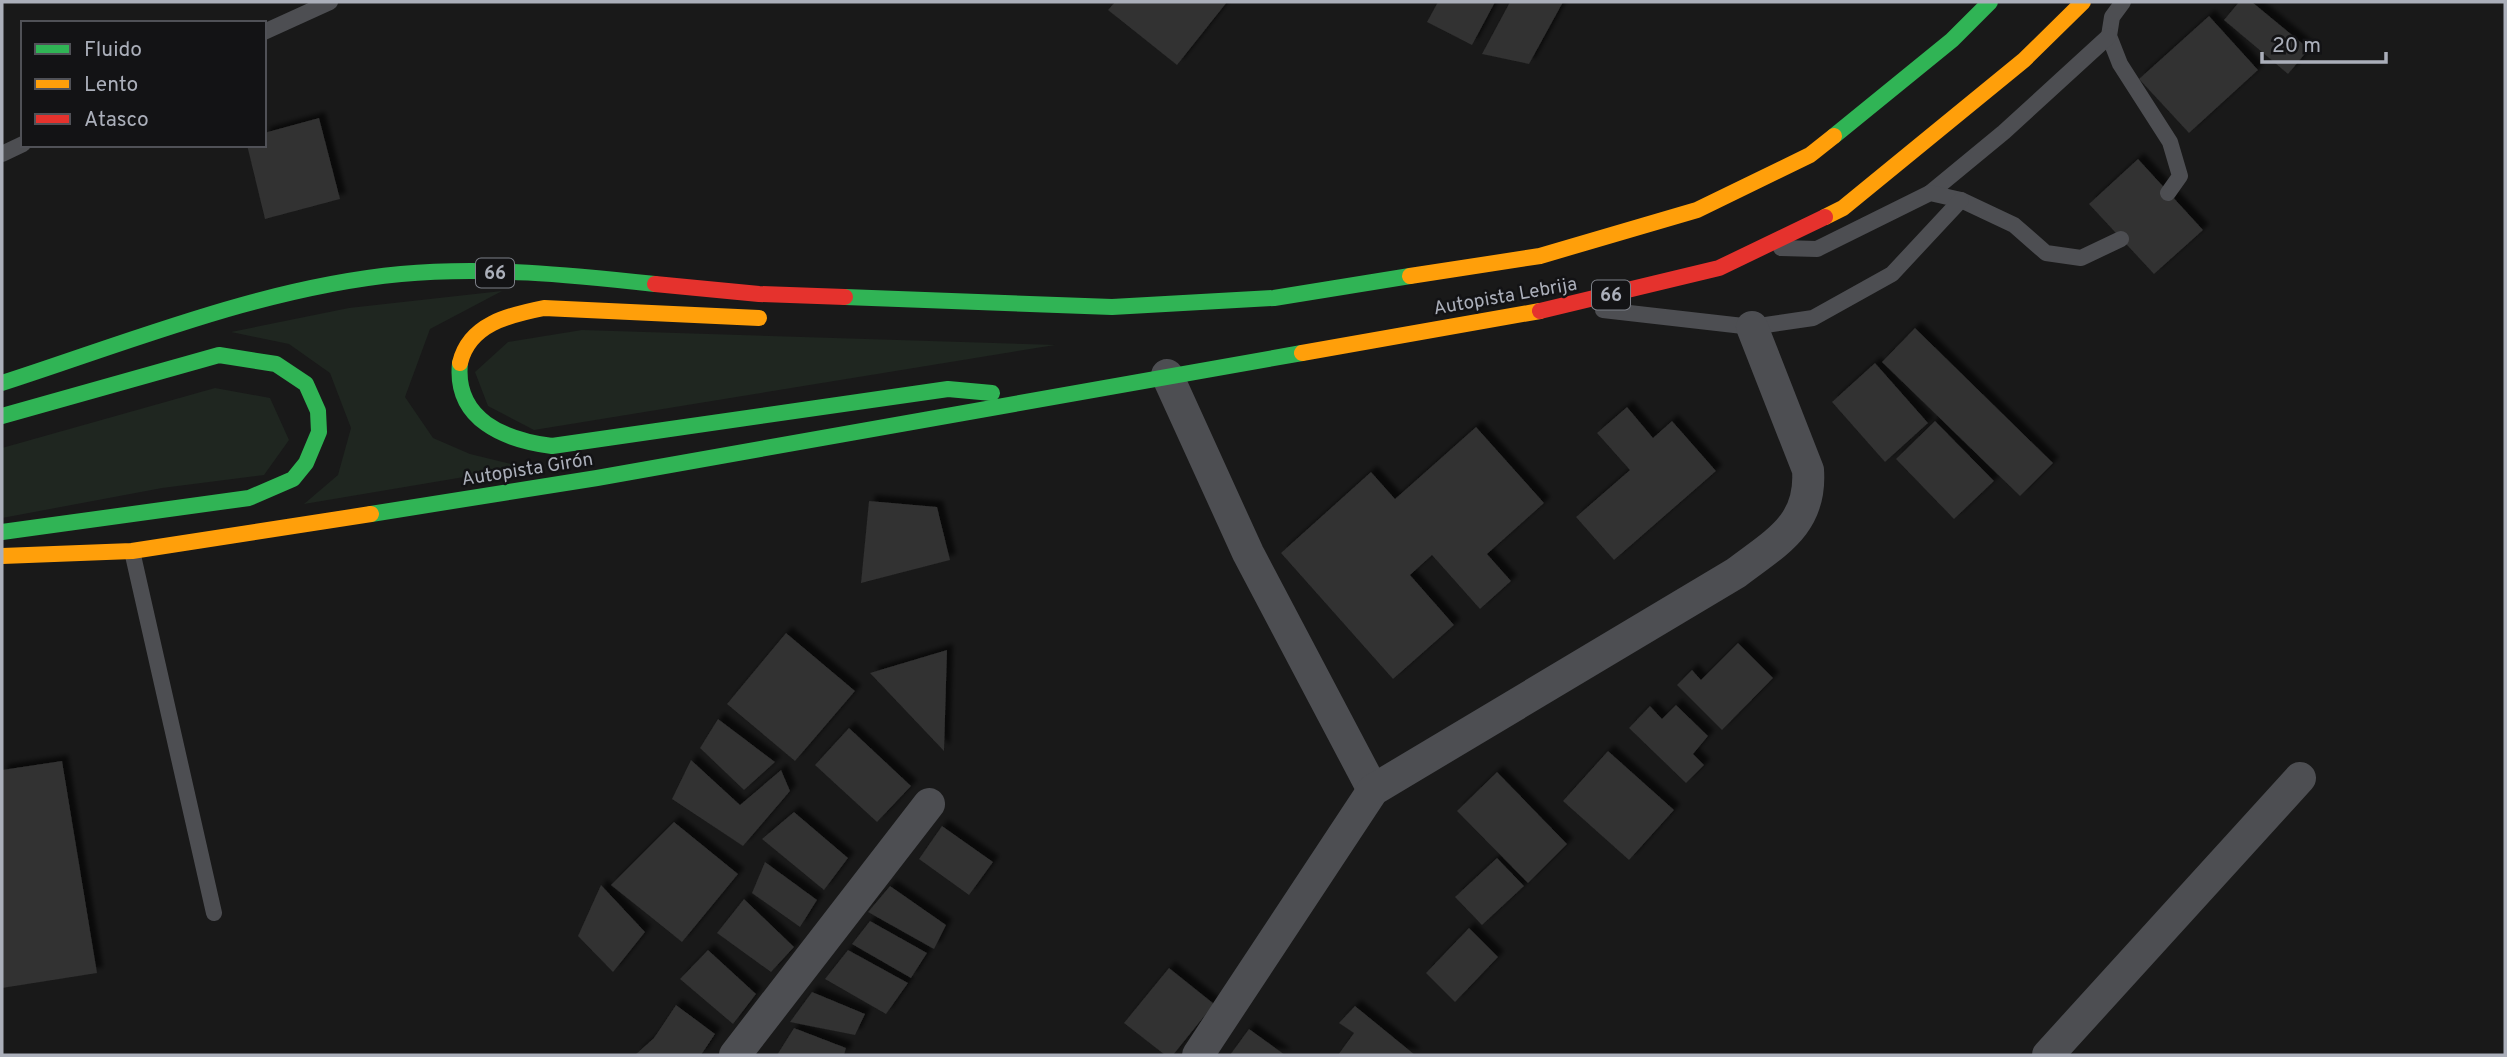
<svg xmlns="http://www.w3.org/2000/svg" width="2507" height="1057" viewBox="0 0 2507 1057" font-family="Overpass,sans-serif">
	<defs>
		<filter id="shadow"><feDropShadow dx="6" dy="-6" stdDeviation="2" flood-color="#0009"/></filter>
	</defs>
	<rect width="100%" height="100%" fill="#191919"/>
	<g fill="#1f2620">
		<polygon points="502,291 430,329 405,397 433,438 470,454 523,467 304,504 338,475 351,428 330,373 289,344 231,332 349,308"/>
		<polygon points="582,330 1055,345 534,430 488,406 475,372 508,342"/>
		<polygon points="215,388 270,398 289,440 264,475 162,488 2,518 2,448"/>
	</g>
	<g fill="#313131" filter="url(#shadow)">
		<polygon points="1115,2 1227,2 1177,65 1108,10"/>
		<polygon points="1438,2 1495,2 1472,45 1427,22"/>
		<polygon points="1510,2 1563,2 1529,64 1482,54"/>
		<polygon points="2239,2 2252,2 2309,49 2288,74 2224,20"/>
		<polygon points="2209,16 2258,70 2189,133 2139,79"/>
		<polygon points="319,118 340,199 265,219 247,145 264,145 264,133"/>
		<polygon points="2138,159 2203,230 2154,274 2089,204"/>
		<polygon points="1915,328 2053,463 2020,496 1882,362"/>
		<polygon points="1875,363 1928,423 1885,462 1832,402"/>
		<polygon points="1627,407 1653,438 1672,421 1716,471 1614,560 1576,517 1630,470 1597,433"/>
		<polygon points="1935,421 1994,481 1954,519 1896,459"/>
		<polygon points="1476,427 1544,503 1487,554 1511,581 1480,609 1432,555 1410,575 1454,625 1393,679 1281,553 1371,472 1395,499"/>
		<polygon points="869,501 937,507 950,560 861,583"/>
		<polygon points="786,633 855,691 795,761 727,704"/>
		<polygon points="1738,643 1773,678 1722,730 1677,685 1692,670 1701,680"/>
		<polygon points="947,650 944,751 870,673"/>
		<polygon points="1676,705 1708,736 1693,754 1704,765 1686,783 1629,728 1650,706 1662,719"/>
		<polygon points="718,719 775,762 744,790 700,748"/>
		<polygon points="849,728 911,786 877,822 815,765"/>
		<polygon points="1608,751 1674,810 1629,860 1563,801"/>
		<polygon points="691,760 740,805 781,770 790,791 743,846 672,799"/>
		<polygon points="62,761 97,973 2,988 2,770"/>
		<polygon points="1497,772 1567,844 1528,883 1457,811"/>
		<polygon points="794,812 848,858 824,890 762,839"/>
		<polygon points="674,822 738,874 682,942 611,885"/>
		<polygon points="942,826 993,862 969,895 919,859"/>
		<polygon points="1497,858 1524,886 1482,925 1455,897"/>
		<polygon points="765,862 817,900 800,927 752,893"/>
		<polygon points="601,885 645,932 613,972 578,936"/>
		<polygon points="890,886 946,925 934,949 868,912"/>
		<polygon points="744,899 794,947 771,972 717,933"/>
		<polygon points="870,921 927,953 911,978 852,944"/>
		<polygon points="1469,928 1498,957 1455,1002 1426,973"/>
		<polygon points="708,950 756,994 733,1024 680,979"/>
		<polygon points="848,950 908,983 886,1014 825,979"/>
		<polygon points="1169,968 1214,1004 1173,1055 1165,1055 1124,1023"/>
		<polygon points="812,992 865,1014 855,1035 790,1022"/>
		<polygon points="676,1005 715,1034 701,1055 635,1055 654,1038"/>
		<polygon points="1355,1006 1415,1055 1338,1055 1354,1033 1339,1023"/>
		<polygon points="794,1028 846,1048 844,1055 777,1055"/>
		<polygon points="1249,1029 1285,1055 1230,1055"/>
	</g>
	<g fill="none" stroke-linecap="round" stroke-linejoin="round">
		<g stroke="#4d4e52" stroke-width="16">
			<polyline points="2123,2 2112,17 2109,36 2120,64 2170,142 2180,176 2168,193"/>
			<polyline points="264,32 330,2"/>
			<polyline points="2,154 23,144"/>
			<polyline points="1930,193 2004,132 2109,36"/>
			<polyline points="1781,248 1817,249 1930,193 1961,200 2014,225 2046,253 2081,258 2121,239"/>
			<polyline points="1603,310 1752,327 1813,318 1892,274 1961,200"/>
			<polyline points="132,551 214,913"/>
		</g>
		<g stroke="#4d4e52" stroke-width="32">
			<polyline points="1167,375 1248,553 1373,790"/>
			<polyline points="735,1055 929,804"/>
			<path d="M1198,1055L1373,790L1736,573C1775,543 1812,525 1808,470L1752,327"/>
			<polyline points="2048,1055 2300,778"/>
		</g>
		<g stroke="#30b455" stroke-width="16">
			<polyline points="1834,136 1952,40 1990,2"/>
			<polyline points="845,297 1112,307 1274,298 1410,276"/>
			<path d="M460,363C454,420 505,440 552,446L948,389L992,393"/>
			<path d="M2,383C132,341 264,287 401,274C485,266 571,275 655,284"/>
			<polyline points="2,416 219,355 276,364 306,384 318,411 319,432 306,463 293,479 249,498 2,532"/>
			<polyline points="371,514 597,478 1302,353"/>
		</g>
		<g stroke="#ff9f0a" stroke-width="16">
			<polyline points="1825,217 1843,208 2024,60 2083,2"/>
			<polyline points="1410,276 1540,256 1697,210 1810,155 1834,136"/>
			<polyline points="1302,353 1540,311"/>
			<path d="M460,363C469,324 509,315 544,308L759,318"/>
			<polyline points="2,556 132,551 371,514"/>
		</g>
		<g stroke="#e5322d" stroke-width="16">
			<polyline points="655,284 759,294 845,297"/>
			<polyline points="1540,311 1719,268 1825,217"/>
		</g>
	</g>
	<g text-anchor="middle" stroke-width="5" stroke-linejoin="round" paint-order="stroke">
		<g fill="#131315" stroke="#7d8088" stroke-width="2">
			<rect x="476" y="258.5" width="38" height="29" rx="5"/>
			<rect x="1592" y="280.5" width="38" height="29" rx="5"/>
		</g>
		<g font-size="18" font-weight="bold" fill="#abafba">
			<text x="495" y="279">66</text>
			<text x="1611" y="301">66</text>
		</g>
		<g font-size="19" fill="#abafba" stroke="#131315">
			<text transform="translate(1505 295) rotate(-10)" y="7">Autopista Lebrija</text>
			<text transform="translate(527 468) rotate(-9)" y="7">Autopista Girón</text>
		</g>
	</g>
	<rect width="2507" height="1057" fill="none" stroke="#abafba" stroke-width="7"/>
	<rect x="21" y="21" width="245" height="126" fill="#131315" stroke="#505157" stroke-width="2"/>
	<rect x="35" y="44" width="35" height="10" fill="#30b455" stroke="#505157" stroke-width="2"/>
	<text x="84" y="56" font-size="21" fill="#abafba">Fluido</text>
	<rect x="35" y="79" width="35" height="10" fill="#ff9f0a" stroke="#505157" stroke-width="2"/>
	<text x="84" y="91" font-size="21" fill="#abafba">Lento</text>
	<rect x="35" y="114" width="35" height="10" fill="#e5322d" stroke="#505157" stroke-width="2"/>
	<text x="84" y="126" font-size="21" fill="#abafba">Atasco</text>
	<path d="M2262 52v10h124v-10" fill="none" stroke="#abafba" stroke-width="3.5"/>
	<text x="2272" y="52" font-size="21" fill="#abafba" stroke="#131315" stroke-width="5" paint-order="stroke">20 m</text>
</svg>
